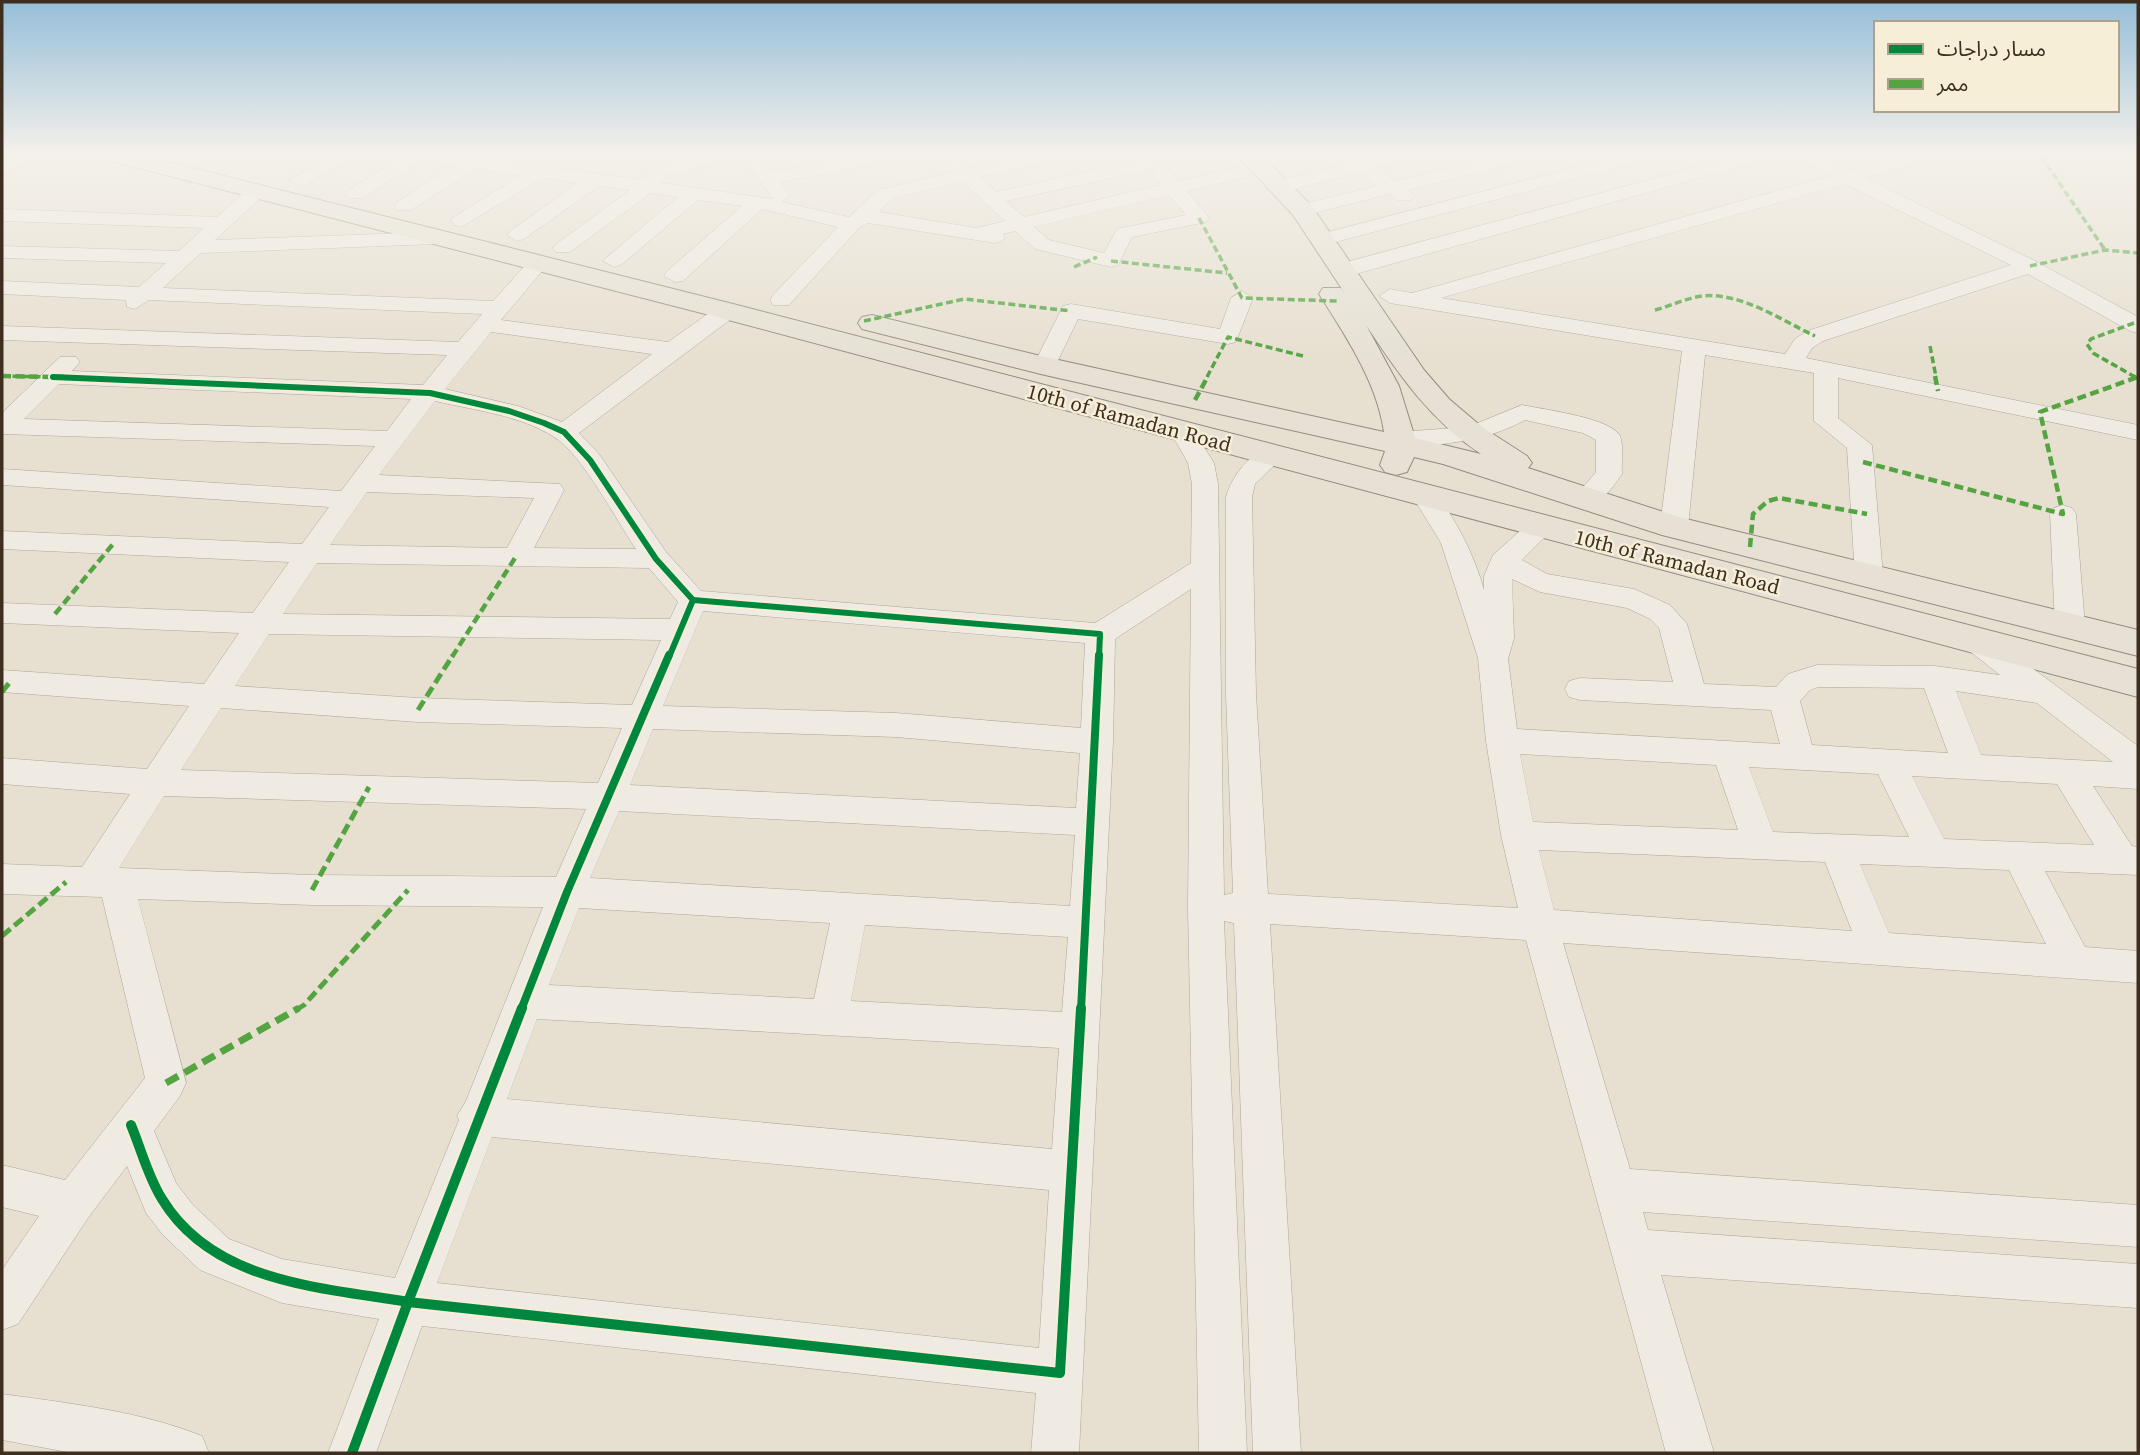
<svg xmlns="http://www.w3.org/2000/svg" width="2140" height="1455" viewBox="0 0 2140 1455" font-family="'Source Serif 4','Noto Sans Arabic',serif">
	<rect width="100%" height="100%" fill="#e7e0d1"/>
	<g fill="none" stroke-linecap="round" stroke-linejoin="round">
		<defs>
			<g id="minor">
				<polygon points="15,156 37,156 2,176 2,163"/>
				<polygon points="333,156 356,156 306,184 299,186 289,180"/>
				<path d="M403,156H461L536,166L546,162L555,168L643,180C666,156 701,156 734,156L732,160L670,174L661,183L773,199L742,156H760L772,172L858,156H894L885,162L780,182L790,196L781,202L849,217L878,190L953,172L937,156H957L970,168L1025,156H1057L1055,160L980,177L996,192L1154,157L1163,163L1154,169L1006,201L1024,217L1161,185L1152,174L1162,168L1169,170L1179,181L1240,167L1250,173L1247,177L1187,191L1209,218L1206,222L1132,237L1118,265L1111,267L1035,249L1015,231L1003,234L1005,237L1002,241L995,243L868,223L859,228L789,305H773L770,300L773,295L838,227L762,209L683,281L675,282L664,276L667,271L742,206L698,200L621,265L614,267L603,261L607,257L678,197L651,193L570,252H556L553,248L556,244L630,190L599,186L524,239L517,241L507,235L510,231L578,183L543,178L461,227L454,225L451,221L454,217L521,175L476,169L411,210H397L394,206L397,202L454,166L420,161L363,198H349L346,194L349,190ZM963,182L1005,221L976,228L879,212L892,198ZM1169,195L1186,215L1117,229L1104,253L1049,240L1034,227Z"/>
				<polygon points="1266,156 1301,156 1299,160 1258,169 1249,163 1251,159"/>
				<polygon points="1339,156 1360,156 1365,160 1382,156 1413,156 1411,160 1377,168 1396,181 1499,156 1530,156 1528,160 1408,190 1414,196 1411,200 1397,200 1389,194 1302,216 1292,210 1295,206 1377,186 1359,173 1281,192 1271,186 1274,182 1347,164"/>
				<polygon points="1618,156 1648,156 1646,160 1324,245 1314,239 1317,235"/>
				<polygon points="1737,156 1766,156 1764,160 1352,275 1336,275 1333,270 1336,265"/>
				<path d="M1795,156H1818L1849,171L1902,156H1931L1929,160L1865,178L2037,262L2138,317V333L2130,331L2028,274L1823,341L1812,348L1806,358L2138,425V440L1838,378V418L1872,445L1883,576L1879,583L1869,586L1859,583L1855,576L1847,448L1814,421V373L1705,355L1688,527L1684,533L1674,536L1664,533L1660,527L1682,351L1390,303L1379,296L1390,289L1412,293L1830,176ZM1845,184L2011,265L1807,331L1795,339L1785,354L1441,298Z"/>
				<path d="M258,184L268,190L265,194L215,240L435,232L445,238L435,244L201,253L163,288L493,301L530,260L537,258L548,264L501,320L668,342L719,306H735L738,311L735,316L579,433L599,454L666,552L701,591L1095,623L1191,563L1192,484L1188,463L1171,433L1174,428H1192L1214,463L1218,484L1224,895L1233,893L1226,694V497C1232,475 1255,443 1281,449L1285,455L1255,484L1252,497L1256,694L1268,894L1518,908L1501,835L1486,741L1478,658L1441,543L1411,494L1415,488L1424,486L1433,488C1456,521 1473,551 1484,590V576L1493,555L1531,521L1541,518L1551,521L1555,527L1522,560L1547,574L1634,589L1670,605L1687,624L1704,684L1776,687L1788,674L1817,665L1935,666L2000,675L1963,646L1958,639L1963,632L1973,628L1983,632L2138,746V789L2093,786L2132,846L2138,847V875L2045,871L2085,947L2138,951V983L1563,943L1630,1169L2138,1205V1247L1643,1212L1648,1230L2138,1264V1308L1661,1275L1714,1453H1666L1526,940L1270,924L1301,1453H1253L1234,923L1224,921L1247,1453H1199L1188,907L1191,589L1115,639L1113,742L1079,1453H1031L1036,1393L422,1326L376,1453H328L379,1319L282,1303L200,1270L163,1235L146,1213L127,1166L88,1218L18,1324L2,1330V1270L39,1216L2,1207V1165L65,1180L145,1078L102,897L2,894V864L82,867L130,794L2,784V758L147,769L189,706L2,692V670L204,684L239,633L2,623V603L253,613L289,562L2,549V531L302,544L329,507L2,485V469L341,491L375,446L2,434V413L60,357H76L80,362L72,371L423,385L447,355L2,340V326L458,342L482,314L149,300L135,309L127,307L126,300L2,294V281L139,287L166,263L2,258V246L179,251L204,228L2,221V209L217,217L251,186ZM491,332L652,354L562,422L518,406L445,389ZM59,384L411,399L387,431L24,419ZM435,401C473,410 520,415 554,437C582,454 616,520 636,549L534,548L564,490L560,484L379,475ZM367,492L534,498L507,548L330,545ZM317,563L649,568L678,602L670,619L283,614ZM1512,579L1540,592L1627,608L1650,619L1659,628L1673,682L1580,678L1569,681L1565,689L1569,697L1580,700L1771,710L1780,744L1517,729L1508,659L1514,638ZM703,611L1085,643L1081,728L896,713L663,706ZM269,634L661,640L632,705L418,698L235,686ZM1818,687L1924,688L1948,753L1812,745L1800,701L1810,690ZM1956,691L2037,703L2113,762L1981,755ZM221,708L418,722L622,728L598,783L181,770ZM653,729L896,737L1080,753L1076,808L630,785ZM1520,754L1716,765L1738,830L1533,822ZM1749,767L1878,774L1909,837L1773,832ZM1912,776L2057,784L2094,845L1944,839ZM164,796L586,809L556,877L312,875L119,868ZM619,811L1075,835L1070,906L590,878ZM1539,850L1825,862L1852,931L1554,910ZM1860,864L2009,870L2046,944L1889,933ZM138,899L312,905L543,907L466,1101L457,1116L459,1120L395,1278L282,1259L229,1239L193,1205L176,1183L154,1131L180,1096L186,1083ZM579,908L830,923L814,999L549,985ZM865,925L1068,937L1062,1012L851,1001ZM537,1019L1059,1048L1052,1149L507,1099ZM492,1137L1049,1190L1039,1348L437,1283Z"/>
				<polygon points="1242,291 1253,298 1236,342 1228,344 1078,319 1053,371 1037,371 1033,366 1063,306 1071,304 1220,329 1231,298"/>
				<path d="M1522,405C1541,409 1612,418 1620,436C1624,446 1621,463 1622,474C1611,490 1597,510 1577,505L1573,499L1596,472V440L1583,433L1525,420C1485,442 1445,444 1400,448L1391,445L1387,440L1391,435L1400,432L1468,427Z"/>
				<polygon points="2063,505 2072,508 2076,514 2085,626 2080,633 2070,636 2060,633 2055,626 2050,514 2054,508"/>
				<path d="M2,1394C67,1403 140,1411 202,1436L209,1453H73L2,1440Z"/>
			</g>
			<g id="major">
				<polygon points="108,156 145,156 737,305 2138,669 2138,697 717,317 111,161"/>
				<path d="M1238,156H1262L1311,205L1424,370L1449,399L1482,427L1527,456L1532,463L1528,468L1682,518L2138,630V656L1662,535L1443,464L1414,457L1407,472L1396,475L1385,472L1380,465L1385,451L1045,375L862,329L858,323L862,317L872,315L1045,357L1384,432C1377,382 1345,335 1319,294L1323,288H1341L1346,295L1293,215ZM1366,325C1399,375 1431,421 1481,454L1415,438L1399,386Z"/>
			</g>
		</defs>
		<use href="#minor" stroke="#ada599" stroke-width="1"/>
		<use href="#major" stroke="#928b80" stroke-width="2"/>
		<use href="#minor" fill="#efebe3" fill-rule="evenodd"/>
		<use href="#major" fill="#e6e1d4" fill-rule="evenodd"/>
		<g stroke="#54a441" stroke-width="3.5" stroke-dasharray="7 3.5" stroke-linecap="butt">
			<polyline points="2041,156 2105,250"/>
			<polyline points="1199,218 1242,298 1337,301"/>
			<polyline points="1111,261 1227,273"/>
			<polyline points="2030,266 2105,250 2138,253"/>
			<polyline points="1074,267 1097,257"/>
			<path d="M1655,310C1671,306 1686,298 1702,296C1741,292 1781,320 1815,336"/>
			<polyline points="864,321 964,299 1071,311"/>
			<polyline points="2134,323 2091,339 2087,344 2093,353 2135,377"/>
			<polyline points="1930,346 1936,377"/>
			<polyline points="2,376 53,377"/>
			<polyline points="1207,377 1228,337 1303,356"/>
		</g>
		<g stroke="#54a441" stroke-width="4.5" stroke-dasharray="9 4.5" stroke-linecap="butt">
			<polyline points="2,376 53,377"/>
			<polyline points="1935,376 1938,391"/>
			<polyline points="2132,376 2136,378"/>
			<polyline points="1195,400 1208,376"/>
			<polyline points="1863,462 2063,514 2040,412 2138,377"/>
			<polyline points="1750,547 1753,514 1768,501 1779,498 1867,514"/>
			<polyline points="55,614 113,544"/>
			<polyline points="452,657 515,558"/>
		</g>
		<g stroke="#54a441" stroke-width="5" stroke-dasharray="11 5" stroke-linecap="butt">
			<polyline points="2,692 10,682"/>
			<polyline points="418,710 453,655"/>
			<polyline points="312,890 369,787"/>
			<polyline points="2,936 66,882"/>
			<polyline points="296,1010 304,1005 408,890"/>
		</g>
		<polyline stroke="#54a441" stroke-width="7" stroke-dasharray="14 7" stroke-linecap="butt" points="166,1083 299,1008"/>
		<defs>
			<polyline id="cycleway-far3" points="53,377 64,377"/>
			<g id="cycleway-far2">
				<polyline points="53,377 430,393 509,411 544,423 564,432 590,460 656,559 693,600 669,657"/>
				<polyline points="693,600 1100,634 1099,657"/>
			</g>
			<g id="cycleway-far1">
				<polyline points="521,1010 567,892 669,655"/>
				<polyline points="1081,1010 1099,655"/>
			</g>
			<g id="cycleway">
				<path d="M131,1125C141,1149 148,1177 162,1199C213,1283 320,1287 408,1302L522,1008"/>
				<polyline points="352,1453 408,1302 1060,1373 1081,1008"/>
			</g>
		</defs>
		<use href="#cycleway-far3" stroke="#f7eed8" stroke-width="7"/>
		<use href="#cycleway-far2" stroke="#f7eed8" stroke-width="10"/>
		<use href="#cycleway-far1" stroke="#f7eed8" stroke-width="12"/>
		<use href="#cycleway" stroke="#f7eed8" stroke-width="14"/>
		<use href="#cycleway-far3" stroke="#00873e" stroke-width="4.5"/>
		<use href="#cycleway-far2" stroke="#00873e" stroke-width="6"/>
		<use href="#cycleway-far1" stroke="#00873e" stroke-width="8"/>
		<use href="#cycleway" stroke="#00873e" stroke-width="10"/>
	</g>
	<linearGradient id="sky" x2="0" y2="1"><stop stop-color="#96bed9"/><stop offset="0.43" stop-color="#f4f1ea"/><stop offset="1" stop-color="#f4f1ea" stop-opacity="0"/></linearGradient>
	<rect width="2140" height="359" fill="url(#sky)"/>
	<g text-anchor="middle" stroke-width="5" stroke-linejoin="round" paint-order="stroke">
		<g font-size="21" fill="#3d2e20" stroke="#f7eed8">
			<text transform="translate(1129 418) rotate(15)" y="7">10th of Ramadan Road</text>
			<text transform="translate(1677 562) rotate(14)" y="7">10th of Ramadan Road</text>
		</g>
	</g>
	<rect width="2140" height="1455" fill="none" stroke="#3d2e20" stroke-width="7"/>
	<rect x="1874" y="21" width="245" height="91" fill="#f7eed8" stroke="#ada18e" stroke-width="2"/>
	<rect x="1888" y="44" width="35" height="10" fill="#00873e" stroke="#ada18e" stroke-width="2"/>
	<text x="1937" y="56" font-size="21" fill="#3d2e20">مسار دراجات</text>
	<rect x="1888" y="79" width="35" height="10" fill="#54a441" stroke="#ada18e" stroke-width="2"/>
	<text x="1937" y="91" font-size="21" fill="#3d2e20">ممر</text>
</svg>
